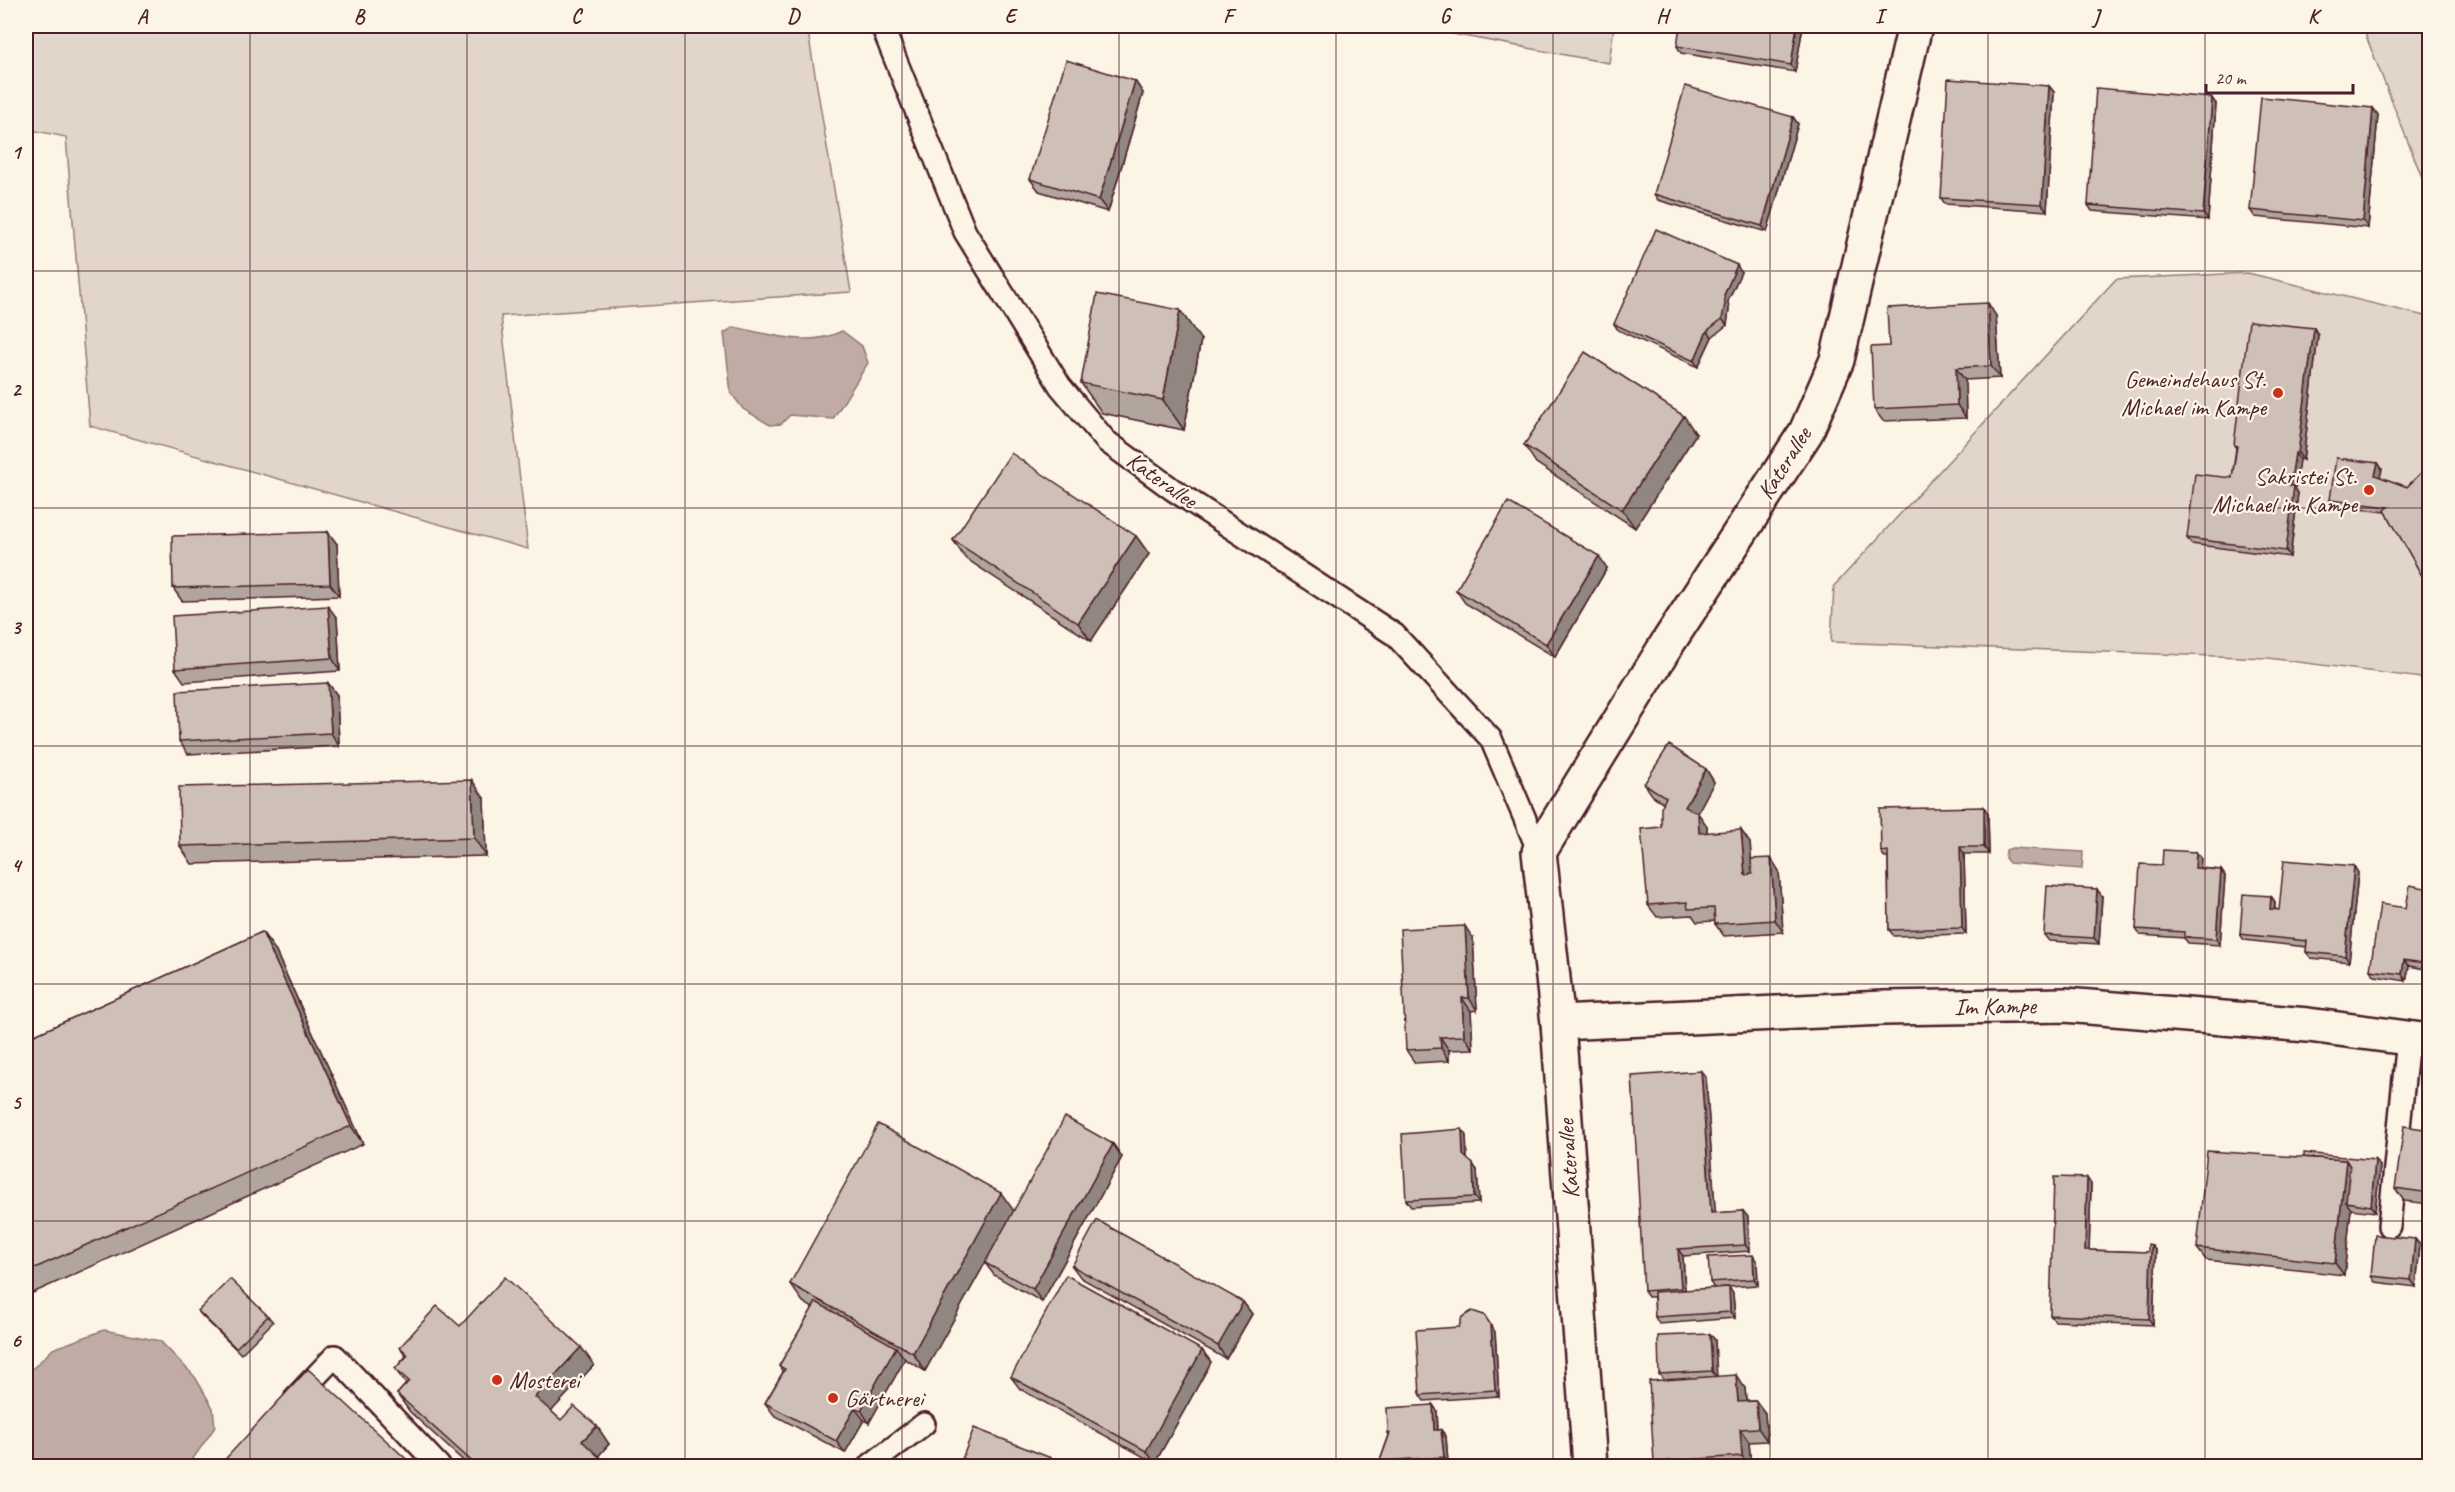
<svg xmlns="http://www.w3.org/2000/svg" width="2455" height="1492" viewBox="0 0 2455 1492" font-family="Caveat,sans-serif">
	<rect width="100%" height="100%" fill="#fcf5e5"/>
	<filter id="ink" filterUnits="userSpaceOnUse"><feTurbulence type="fractalNoise" baseFrequency=".0167" numOctaves="2"/><feDisplacementMap in="SourceGraphic" scale="12" xChannelSelector="R" yChannelSelector="G"/><feConvolveMatrix kernelMatrix="1 2 1 2 8 2 1 2 1" color-interpolation-filters="sRGB"/></filter>
	<g filter="url(#ink)">
		<g fill="#e2d5ca" stroke="#967a7a" stroke-width="1.5">
			<polygon points="26,26 807,26 851,292 501,316 528,549 90,426 66,137 26,129"/>
			<polygon points="1410,26 1614,26 1609,63"/>
			<polygon points="2362,26 2429,26 2429,191 2425,185"/>
			<polygon points="2248,273 2429,317 2429,679 2268,658 1831,642 1834,586 2116,279"/>
		</g>
		<g fill="#c0aca5" stroke="#917474" stroke-width="1.5">
			<path d="M734,327C769,334 809,348 842,331L862,346L868,363L833,419L790,415L781,424L770,425L743,409L731,393L724,333Z"/>
			<polygon points="2012,848 2083,852 2082,869 2009,863 2005,858 2006,850"/>
			<polygon points="104,1330 160,1341 195,1377 213,1408 215,1427 188,1466 26,1466 26,1375 53,1349"/>
		</g>
		<g fill="none" stroke-linecap="round" stroke-linejoin="round">
			<defs>
				<g id="lane">
					<polyline points="882,26 965,232 1060,386 1106,441 1172,489 1395,635 1491,739 1539,852"/>
					<polyline points="2389,1226 2408,1039"/>
					<polyline points="296,1397 335,1356 439,1466"/>
					<polyline points="869,1466 924,1424"/>
				</g>
				<g id="street">
					<polyline points="1558,1023 1883,1008 2065,1005 2308,1025 2430,1041"/>
					<polyline points="1590,1466 1558,1023 1539,852 1669,641 1806,432 1837,360 1915,26"/>
				</g>
			</defs>
			<use href="#lane" stroke="#4a1f2b" stroke-width="26"/>
			<use href="#street" stroke="#4a1f2b" stroke-width="38"/>
			<use href="#lane" stroke="#fcf5e5" stroke-width="21"/>
			<use href="#street" stroke="#fcf5e5" stroke-width="33"/>
		</g>
		<g fill="#b2a59d" stroke="#4a1f2b" stroke-width="1.5">
			<polygon points="1803,26 1795,72 1681,53 1677,46"/>
			<polygon points="1135,81 1143,93 1108,212 1039,191 1030,179"/>
			<polygon points="2049,86 2054,92 2047,211 1945,204 1941,198"/>
			<polygon points="2216,104 2208,220 2092,211 2088,205"/>
			<polygon points="2373,108 2378,115 2368,228 2255,217 2250,210"/>
			<polygon points="1793,117 1798,124 1767,232 1658,200 1654,194"/>
			<polygon points="1741,272 1728,301 1729,310 1727,325 1712,337 1698,367 1618,330 1614,324"/>
			<polygon points="1996,316 2000,378 1965,380 1966,418 1883,421 1874,409 1889,346"/>
			<polygon points="2314,328 2318,335 2303,460 2299,459 2295,489 2298,493 2290,557 2191,544 2187,538 2232,478 2236,448 2234,445"/>
			<polygon points="1201,340 1184,430 1102,413 1081,383"/>
			<polygon points="1696,434 1635,528 1536,463 1524,445"/>
			<polygon points="2378,463 2382,469 2380,477 2407,487 2430,464 2430,587 2425,581 2386,512 2334,506 2330,500"/>
			<polygon points="328,532 337,544 339,596 182,601 173,588"/>
			<polygon points="1136,536 1149,554 1091,641 965,558 953,540"/>
			<polygon points="1607,568 1555,657 1465,603 1456,590"/>
			<polygon points="337,618 340,671 184,682 175,669"/>
			<polygon points="328,683 337,695 339,746 188,754 179,741"/>
			<polygon points="1706,769 1714,782 1697,813 1707,826 1707,833 1750,843 1751,859 1779,871 1783,932 1724,936 1715,924 1715,921 1697,922 1692,915 1657,917 1648,905 1661,827 1664,803 1653,796 1644,784"/>
			<polygon points="484,798 486,856 192,864 180,846"/>
			<polygon points="1988,813 1989,854 1964,854 1966,934 1894,936 1889,930 1888,858 1885,858 1881,852"/>
			<polygon points="2196,852 2201,858 2200,868 2221,870 2225,876 2220,945 2188,943 2184,938 2140,935 2136,929 2162,865"/>
			<polygon points="2354,866 2358,873 2349,962 2311,958 2306,952 2307,947 2244,940 2240,934 2271,896 2275,902 2275,909 2279,910"/>
			<polygon points="2430,889 2430,970 2409,966 2406,981 2375,976 2370,970 2406,908"/>
			<polygon points="2102,896 2099,944 2049,941 2044,935"/>
			<polygon points="262,932 275,950 363,1144 26,1296 26,1039"/>
			<polygon points="1473,938 1477,1010 1471,1011 1473,1049 1449,1050 1449,1061 1415,1063 1406,1050"/>
			<polygon points="1706,1077 1715,1213 1743,1211 1748,1217 1750,1251 1683,1256 1685,1290 1729,1287 1733,1294 1735,1318 1659,1324 1655,1317 1654,1297 1648,1297 1644,1291"/>
			<polygon points="1462,1129 1466,1136 1467,1159 1477,1170 1479,1203 1411,1207 1406,1200"/>
			<polygon points="2430,1130 2430,1204 2404,1201 2395,1188"/>
			<polygon points="1113,1144 1122,1157 1042,1302 994,1275 985,1263 925,1371 905,1359 869,1423 864,1420 845,1453 774,1415 765,1403 783,1372 779,1366 813,1308 803,1302 790,1284 1013,1211"/>
			<polygon points="2380,1166 2375,1212 2351,1209 2344,1275 2206,1260 2197,1248"/>
			<polygon points="2091,1184 2089,1250 2148,1252 2151,1245 2156,1251 2153,1325 2055,1321 2050,1315"/>
			<polygon points="2415,1239 2420,1245 2416,1287 2375,1282 2371,1276"/>
			<polygon points="1757,1262 1758,1285 1714,1288 1710,1282"/>
			<polygon points="1072,1266 1243,1302 1252,1314 1226,1359 1081,1278"/>
			<polygon points="198,1311 268,1316 273,1322 241,1354 203,1317"/>
			<polygon points="1484,1315 1495,1332 1499,1396 1424,1401 1420,1395 1459,1327"/>
			<polygon points="460,1326 594,1365 551,1411 561,1420 609,1444 598,1456 610,1467 470,1467 410,1412 397,1394 406,1384 395,1369 406,1356 400,1347"/>
			<polygon points="1710,1334 1715,1340 1716,1376 1745,1388 1746,1401 1756,1401 1765,1413 1767,1441 1749,1442 1751,1467 1657,1467 1654,1462 1664,1380 1659,1374"/>
			<polygon points="1202,1350 1211,1362 1155,1463 1020,1389 1011,1377"/>
			<polygon points="1433,1405 1437,1411 1438,1430 1441,1430 1446,1436 1448,1463 1400,1467 1384,1467 1380,1461 1389,1435 1388,1433"/>
		</g>
		<g fill="#918680" stroke="#4a1f2b" stroke-width="1.5">
			<polygon points="1797,26 1803,26 1795,72 1791,65"/>
			<polygon points="1135,81 1143,93 1108,212 1099,200"/>
			<polygon points="2049,86 2054,92 2047,211 2042,204"/>
			<polygon points="2212,98 2216,104 2208,220 2203,214"/>
			<polygon points="2373,108 2378,115 2368,228 2363,221"/>
			<polygon points="1793,117 1798,124 1767,232 1762,226"/>
			<polygon points="1737,265 1741,272 1728,301 1729,310 1727,325 1722,319 1724,295"/>
			<polygon points="1988,303 1996,316 2000,378 1991,366"/>
			<polygon points="1180,310 1201,340 1184,430 1163,400"/>
			<polygon points="2314,328 2318,335 2303,460 2298,453"/>
			<polygon points="1707,331 1712,337 1698,367 1694,361"/>
			<polygon points="1956,368 1965,380 1966,418 1957,405"/>
			<polygon points="1684,416 1696,434 1635,528 1622,510"/>
			<polygon points="2295,453 2299,459 2295,489 2298,493 2290,557 2286,551 2290,486"/>
			<polygon points="2378,463 2382,469 2379,481 2375,475"/>
			<polygon points="328,532 337,544 339,596 330,584"/>
			<polygon points="1136,536 1149,554 1091,641 1078,623"/>
			<polygon points="1599,556 1607,568 1555,657 1546,644"/>
			<polygon points="328,606 337,618 340,671 332,658"/>
			<polygon points="328,683 337,695 339,746 331,733"/>
			<polygon points="1706,769 1714,782 1694,819 1685,807"/>
			<polygon points="472,780 484,798 486,856 474,838"/>
			<polygon points="1984,807 1988,813 1989,854 1984,847"/>
			<polygon points="1698,813 1707,826 1707,846 1699,833"/>
			<polygon points="1741,830 1750,843 1754,887 1745,875"/>
			<polygon points="1960,847 1964,854 1966,934 1962,928"/>
			<polygon points="2196,852 2201,858 2200,874 2195,868"/>
			<polygon points="1771,858 1779,871 1783,932 1775,920"/>
			<polygon points="2354,866 2358,873 2349,962 2345,956"/>
			<polygon points="2221,870 2225,876 2220,945 2216,939"/>
			<polygon points="2097,889 2102,896 2099,944 2094,938"/>
			<polygon points="2271,896 2275,902 2274,915 2270,909"/>
			<polygon points="1465,926 1473,938 1477,1010 1469,998"/>
			<polygon points="262,932 275,950 363,1144 351,1126"/>
			<polygon points="2404,960 2409,966 2406,981 2402,974"/>
			<polygon points="1462,998 1471,1011 1473,1049 1464,1036"/>
			<polygon points="1440,1037 1449,1050 1449,1061 1441,1048"/>
			<polygon points="1701,1071 1706,1077 1716,1220 1711,1213"/>
			<polygon points="1462,1129 1466,1136 1467,1161 1463,1155"/>
			<polygon points="1113,1144 1122,1157 1042,1302 1033,1289"/>
			<polygon points="2346,1160 2354,1172 2346,1202 2351,1209 2344,1275 2335,1263"/>
			<polygon points="2375,1160 2380,1166 2375,1212 2371,1206"/>
			<polygon points="1473,1164 1477,1170 1479,1203 1474,1197"/>
			<polygon points="2087,1178 2091,1184 2089,1256 2085,1250"/>
			<polygon points="1001,1193 1014,1211 925,1371 913,1353"/>
			<polygon points="1743,1211 1748,1217 1750,1251 1745,1245"/>
			<polygon points="2415,1239 2420,1245 2416,1287 2411,1280"/>
			<polygon points="2151,1245 2156,1251 2153,1325 2149,1319"/>
			<polygon points="1678,1249 1683,1256 1685,1294 1681,1288"/>
			<polygon points="1753,1255 1757,1262 1758,1285 1754,1279"/>
			<polygon points="1729,1287 1733,1294 1735,1318 1730,1312"/>
			<polygon points="1243,1302 1252,1314 1226,1359 1218,1346"/>
			<polygon points="1491,1325 1495,1332 1499,1396 1495,1390"/>
			<polygon points="1710,1334 1715,1340 1717,1378 1712,1371"/>
			<polygon points="581,1347 594,1365 548,1415 535,1397"/>
			<polygon points="896,1347 905,1359 869,1423 861,1410"/>
			<polygon points="1202,1350 1211,1362 1155,1463 1146,1451"/>
			<polygon points="1736,1375 1745,1388 1747,1414 1738,1402"/>
			<polygon points="1756,1401 1765,1413 1767,1441 1758,1428"/>
			<polygon points="1433,1405 1437,1411 1438,1437 1434,1430"/>
			<polygon points="855,1408 864,1420 845,1453 836,1441"/>
			<polygon points="597,1426 609,1444 595,1460 582,1441"/>
			<polygon points="1740,1429 1749,1442 1751,1467 1750,1467 1742,1456"/>
			<polygon points="1441,1430 1446,1436 1448,1463 1444,1457"/>
			<polygon points="1051,1458 1057,1467 1048,1467"/>
		</g>
		<g fill="#cfc0b7" stroke="#4a1f2b" stroke-width="1.5">
			<polygon points="1680,26 1797,26 1791,65 1677,46"/>
			<polygon points="1066,60 1135,81 1099,200 1030,179"/>
			<polygon points="1948,79 2049,86 2042,204 1941,198"/>
			<polygon points="1685,86 1793,117 1762,226 1654,194"/>
			<polygon points="2096,88 2212,98 2203,214 2088,205"/>
			<polygon points="2261,97 2373,108 2363,221 2250,210"/>
			<polygon points="1656,229 1737,265 1724,295 1725,304 1722,319 1707,331 1694,361 1614,324"/>
			<polygon points="1097,294 1180,310 1163,400 1081,383"/>
			<polygon points="1988,303 1991,366 1956,368 1957,405 1874,409 1871,347 1889,346 1887,308"/>
			<polygon points="2249,321 2314,328 2298,453 2295,453 2290,486 2294,486 2286,551 2187,538 2195,474 2232,478 2237,446 2234,445"/>
			<polygon points="1585,352 1684,416 1622,510 1524,445"/>
			<polygon points="1011,453 1136,536 1078,623 953,540"/>
			<polygon points="2336,458 2378,463 2375,475 2407,487 2430,464 2430,580 2425,581 2385,510 2389,507 2330,500"/>
			<polygon points="1508,502 1599,556 1546,644 1456,590"/>
			<polygon points="328,532 330,584 173,588 172,536"/>
			<polygon points="328,606 332,658 175,669 172,616"/>
			<polygon points="328,683 331,733 179,741 177,691"/>
			<polygon points="2429,690 2430,690 2430,721 2427,721"/>
			<polygon points="1669,745 1706,769 1685,807 1698,813 1699,833 1741,830 1745,875 1752,874 1751,859 1771,858 1775,920 1715,924 1714,908 1688,909 1687,902 1648,905 1641,829 1661,827 1661,808 1666,797 1644,784"/>
			<polygon points="472,780 474,838 180,846 179,787"/>
			<polygon points="1984,807 1984,847 1960,847 1962,928 1889,930 1888,851 1881,852 1880,809"/>
			<polygon points="2163,850 2196,852 2195,868 2221,870 2216,939 2184,937 2184,932 2136,929 2140,864 2162,865"/>
			<polygon points="2284,860 2354,866 2345,956 2306,952 2307,941 2240,934 2243,894 2271,896 2270,909 2279,910"/>
			<polygon points="2410,885 2430,889 2430,964 2404,960 2402,974 2370,970 2380,904 2406,908"/>
			<polygon points="2047,886 2097,889 2094,938 2044,935"/>
			<polygon points="1465,926 1469,998 1462,998 1464,1036 1440,1037 1441,1048 1406,1050 1400,929"/>
			<polygon points="262,932 351,1126 26,1272 26,1039"/>
			<polygon points="1701,1071 1711,1213 1743,1211 1745,1245 1678,1249 1681,1288 1644,1291 1632,1076"/>
			<polygon points="1065,1117 1113,1144 1033,1289 985,1263"/>
			<polygon points="878,1124 1001,1193 913,1353 790,1284"/>
			<polygon points="2404,1126 2430,1130 2430,1193 2395,1188"/>
			<polygon points="1462,1129 1463,1155 1473,1164 1474,1197 1406,1200 1402,1134"/>
			<polygon points="2207,1151 2346,1160 2335,1263 2197,1248"/>
			<polygon points="2304,1153 2375,1160 2371,1206 2346,1202 2350,1166 2346,1160 2304,1157"/>
			<polygon points="2054,1177 2087,1178 2085,1250 2148,1252 2148,1244 2151,1245 2149,1319 2050,1315"/>
			<polygon points="1097,1220 1243,1302 1218,1346 1072,1266"/>
			<polygon points="2375,1235 2415,1239 2411,1280 2371,1276"/>
			<polygon points="1753,1255 1754,1279 1710,1282 1708,1257"/>
			<polygon points="1066,1275 1202,1350 1146,1451 1011,1377"/>
			<polygon points="505,1277 581,1347 535,1397 561,1420 574,1406 597,1426 582,1441 610,1467 478,1467 397,1394 409,1381 395,1369 408,1355 400,1347 437,1306 460,1326"/>
			<polygon points="230,1279 268,1316 236,1348 198,1311"/>
			<polygon points="1729,1287 1730,1312 1655,1317 1654,1292"/>
			<polygon points="816,1302 896,1347 861,1410 855,1408 836,1441 765,1403 785,1369 779,1366"/>
			<polygon points="1472,1311 1484,1315 1491,1325 1495,1390 1420,1395 1416,1330 1459,1327 1462,1317"/>
			<polygon points="1710,1334 1712,1371 1659,1374 1658,1336"/>
			<polygon points="308,1369 415,1467 218,1467"/>
			<polygon points="1736,1375 1738,1402 1756,1401 1758,1428 1740,1429 1742,1456 1654,1462 1649,1381"/>
			<polygon points="1433,1405 1434,1430 1441,1430 1444,1457 1380,1461 1390,1433 1388,1433 1387,1408"/>
			<polygon points="974,1428 1051,1458 1048,1467 959,1467"/>
		</g>
	</g>
	<path fill="none" stroke="#4a1f2b" stroke-width="1.5" stroke-opacity="0.55" d="M250,26V1466M467,26V1466M685,26V1466M902,26V1466M1119,26V1466M1336,26V1466M1553,26V1466M1770,26V1466M1988,26V1466M2205,26V1466M26,271H2430M26,508H2430M26,746H2430M26,984H2430M26,1221H2430"/>
	<g fill="#c8321e" stroke="#fcf5e5" stroke-width="2">
		<circle cx="2278" cy="393" r="6"/>
		<circle cx="2369" cy="490" r="6"/>
		<circle cx="497" cy="1380" r="6"/>
		<circle cx="833" cy="1398" r="6"/>
	</g>
	<g text-anchor="middle" stroke-width="4.5" stroke-linejoin="round" paint-order="stroke">
		<g font-size="24" fill="#4a1f2b" stroke="#fcf5e5" text-anchor="end">
			<text x="2266" y="387">Gemeindehaus St.<tspan x="2266" dy="28">Michael im Kampe</tspan></text>
			<text x="2357" y="484">Sakristei St.<tspan x="2357" dy="28">Michael im Kampe</tspan></text>
			<text x="509" y="1388" text-anchor="start">Mosterei</text>
			<text x="845" y="1406" text-anchor="start">Gärtnerei</text>
		</g>
		<g font-size="24" fill="#4a1f2b" stroke="#fcf5e5">
			<text transform="translate(1784 463) rotate(-58)" y="8">Katerallee</text>
			<text transform="translate(1162 480) rotate(35)" y="8">Katerallee</text>
			<text transform="translate(1995 1006) rotate(-1)" y="8">Im Kampe</text>
			<text transform="translate(1568 1159) rotate(-94)" y="8">Katerallee</text>
		</g>
	</g>
	<rect width="2455" height="1492" fill="none" stroke="#fcf5e5" stroke-width="66"/>
	<path d="M2206 84v9h147v-9" fill="none" stroke="#4a1f2b" stroke-width="3"/>
	<text x="2215" y="84" font-size="18" fill="#4a1f2b" stroke="#fcf5e5" stroke-width="4.5" paint-order="stroke">20 m</text>
	<rect x="33" y="33" width="2389" height="1426" fill="none" stroke="#4a1f2b" stroke-width="2"/>
	<g font-size="20" text-anchor="middle" font-weight="bold" fill="#4a1f2b">
		<text x="142" y="23">A</text>
		<text x="359" y="23">B</text>
		<text x="576" y="23">C</text>
		<text x="793" y="23">D</text>
		<text x="1010" y="23">E</text>
		<text x="1228" y="23">F</text>
		<text x="1445" y="23">G</text>
		<text x="1662" y="23">H</text>
		<text x="1879" y="23">I</text>
		<text x="2096" y="23">J</text>
		<text x="2313" y="23">K</text>
		<text x="16" y="159">1</text>
		<text x="16" y="396">2</text>
		<text x="16" y="634">3</text>
		<text x="16" y="872">4</text>
		<text x="16" y="1109">5</text>
		<text x="16" y="1347">6</text>
	</g>
</svg>
